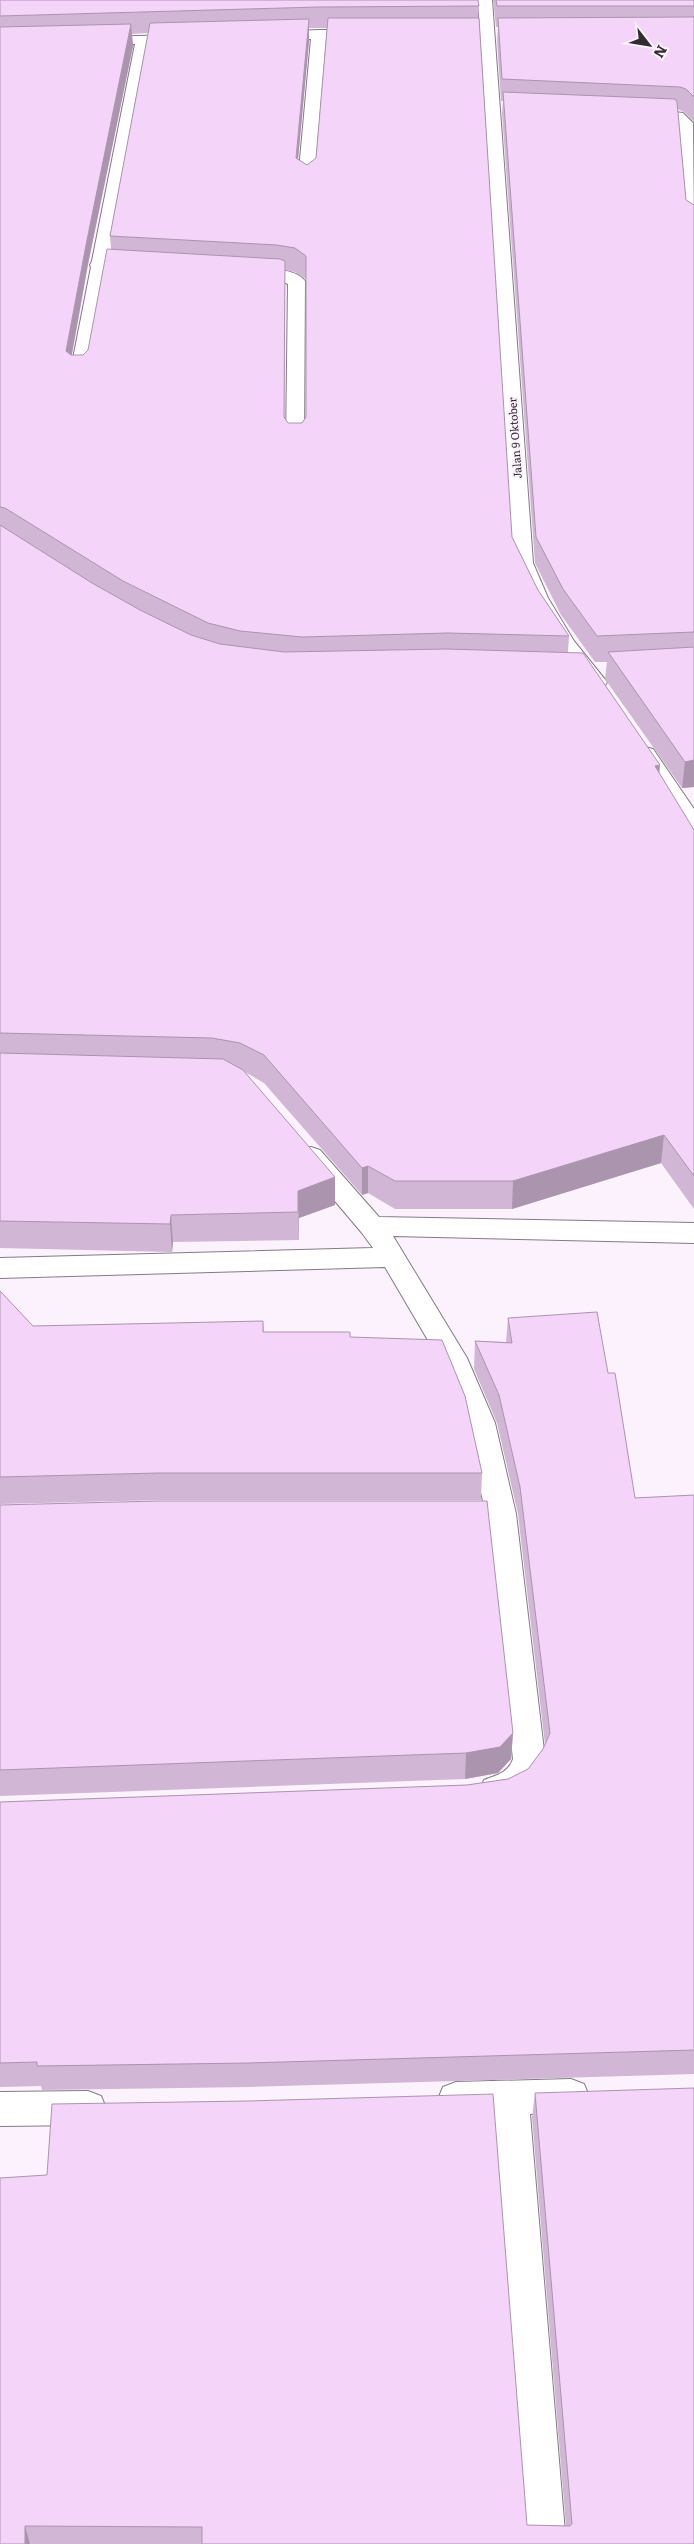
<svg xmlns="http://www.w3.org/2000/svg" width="694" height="2544" viewBox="0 0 694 2544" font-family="Literata,serif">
	<rect width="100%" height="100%" fill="#fbf2fd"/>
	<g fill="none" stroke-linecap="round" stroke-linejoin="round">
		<defs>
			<g id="street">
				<path d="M478,0H492L533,563L548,598L574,641L607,682L604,687L596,688L588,687C558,647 532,609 513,563Z"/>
				<polygon points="319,30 363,30 370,34 363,38 326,39 314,181 306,186 298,181 311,39 271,40 264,36 271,32"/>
				<polygon points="183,35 188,36 190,39 188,42 149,44 109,261 148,264 150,268 148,272 107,271 88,374 85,378 73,378 70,374 91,267 90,265 92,261 135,44 94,45 87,41 94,37"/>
				<polygon points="641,108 683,113 693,123 694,228 686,223 677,124 674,120 636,116 633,113"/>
				<path d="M247,269C263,270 294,266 305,281L304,442L302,446H288L286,442L288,284L281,281L241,278L239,274L241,270Z"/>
				<polygon points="645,747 653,749 694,809 694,832 686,830 634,754 637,749"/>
				<path d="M311,1147L320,1150L379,1217L694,1223V1243L393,1236L467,1358L495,1423L516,1514L545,1759C536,1787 517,1812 484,1800L480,1790L484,1780C497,1775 508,1773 513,1759L486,1514L465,1423L439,1359L385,1267L0,1278V1258L373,1248L362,1233L302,1162L298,1156L302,1150Z"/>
				<polygon points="571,2079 584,2084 589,2096 584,2108 571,2113 530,2114 566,2544 526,2544 493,2115 456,2116 443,2111 438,2099 443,2087 456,2082"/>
				<polygon points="88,2091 101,2096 106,2108 101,2120 88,2125 0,2126 0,2092"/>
			</g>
		</defs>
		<use href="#street" stroke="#837b84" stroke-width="2"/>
		<use href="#street" fill="#fff" fill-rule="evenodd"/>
	</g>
	<g fill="#d2b6d6" fill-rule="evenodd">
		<path d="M0,0L479,6L478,18L512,537L538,590L569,636L568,652L660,774L694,830V1209L661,1163L512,1209H395L368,1193L362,1195L264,1083L245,1072L335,1205L299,1218V1240L173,1242L172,1252L0,1248ZM309,28H327L316,158L307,165L298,159L309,41ZM148,33L110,236L111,249L88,350L83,355H72L88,264L133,46L132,34ZM285,270L295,272L306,279V417L302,423H288L284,418Z"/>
		<polygon points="493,0 694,0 694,122 684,112 678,109 686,200 694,205 694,787 682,788 605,679 607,662 595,662 561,615 535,563 502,114 503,101 501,101 497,40 498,27 496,27"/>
		<polygon points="0,1291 33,1326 263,1321 264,1332 350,1337 482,1473 481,1500 160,1500 0,1504"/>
		<polygon points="508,1318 608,1373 635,1498 694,1495 694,2074 249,2087 42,2090 41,2086 0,2087 0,1802 467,1785 508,1779 528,1769 543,1749 545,1744 518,1514 497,1423 474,1369 475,1341 506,1342"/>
		<polygon points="0,1505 513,1733 511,1759 498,1773 465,1779 0,1796"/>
		<polygon points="535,2093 694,2544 0,2544 0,2178 527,2525 566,2526 532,2117"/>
	</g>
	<g fill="#ab94ae">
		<polygon points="309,19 309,41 296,181 296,158"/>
		<polygon points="131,24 133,46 88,264 68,375 66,351 87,240"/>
		<polygon points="285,261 285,285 284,442 284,417"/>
		<polygon points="694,760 694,787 682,788 685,762"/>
		<polygon points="660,765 658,792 655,766"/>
		<polygon points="664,1135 661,1163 512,1209 513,1181"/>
		<polygon points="368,1166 368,1193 362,1195 362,1168"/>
		<polygon points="335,1177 335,1205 299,1218 299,1240 298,1191"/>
		<polygon points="171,1215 173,1242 172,1252 170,1224"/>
		<polygon points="513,1733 511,1759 498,1773 465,1779 466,1753"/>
		<polygon points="25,2526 30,2544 25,2544"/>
	</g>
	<g fill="#f4d4f9" stroke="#ab94ae">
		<polygon points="0,0 478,0 479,6 319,7 0,16"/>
		<polygon points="496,0 694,0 694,6 497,6"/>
		<polygon points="694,17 694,97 686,89 680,87 502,79 498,18"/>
		<polygon points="328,18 479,18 512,537 538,590 569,636 448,633 302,637 240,631 208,623 123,581 5,508 0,507 0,27 131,24 87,240 66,351 71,355 83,355 88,350 107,249 280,259 285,261 284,417 288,423 302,423 306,417 306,256 295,248 277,245 110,236 150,23 309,19 296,158 307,165 316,158"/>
		<polygon points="503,92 675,99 677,102 686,200 694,205 694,632 597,636 563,589 536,537"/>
		<polygon points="0,525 92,583 140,610 191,635 220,644 284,652 446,649 583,653 660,765 655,766 694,830 694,1176 664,1135 513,1181 395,1181 368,1166 362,1168 264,1055 240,1043 212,1038 0,1033"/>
		<polygon points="694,647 694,760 685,762 608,652"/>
		<polygon points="0,1053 223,1059 243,1070 335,1177 298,1191 298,1212 171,1215 170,1224 0,1221"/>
		<polygon points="0,1291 33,1326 263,1321 263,1332 350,1332 350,1337 442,1340 465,1396 482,1473 158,1473 0,1477"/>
		<polygon points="597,1312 608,1373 615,1373 635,1498 694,1495 694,2050 248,2063 37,2066 37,2062 0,2063 0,1802 467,1785 508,1779 528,1769 543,1749 550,1733 520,1487 499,1395 475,1341 512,1343 508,1318"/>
		<polygon points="158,1501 487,1501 513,1733 500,1747 466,1753 0,1770 0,1505"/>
		<polygon points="694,2088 694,2544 202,2544 202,2527 25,2526 25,2544 0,2544 0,2178 47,2175 52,2104 248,2101 493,2094 527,2525 570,2526 572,2524 535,2093"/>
	</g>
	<g text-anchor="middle" stroke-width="4" stroke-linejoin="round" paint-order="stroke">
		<g font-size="11" fill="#302c30" stroke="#fbf2fd">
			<text transform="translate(515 438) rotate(-94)" y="4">Jalan 9 Oktober</text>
		</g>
	</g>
	<g transform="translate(649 45) rotate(121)" stroke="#fbf2fd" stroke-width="4" paint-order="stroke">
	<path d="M0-4L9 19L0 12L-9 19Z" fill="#302c30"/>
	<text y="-8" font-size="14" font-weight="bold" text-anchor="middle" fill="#302c30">N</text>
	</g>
</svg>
